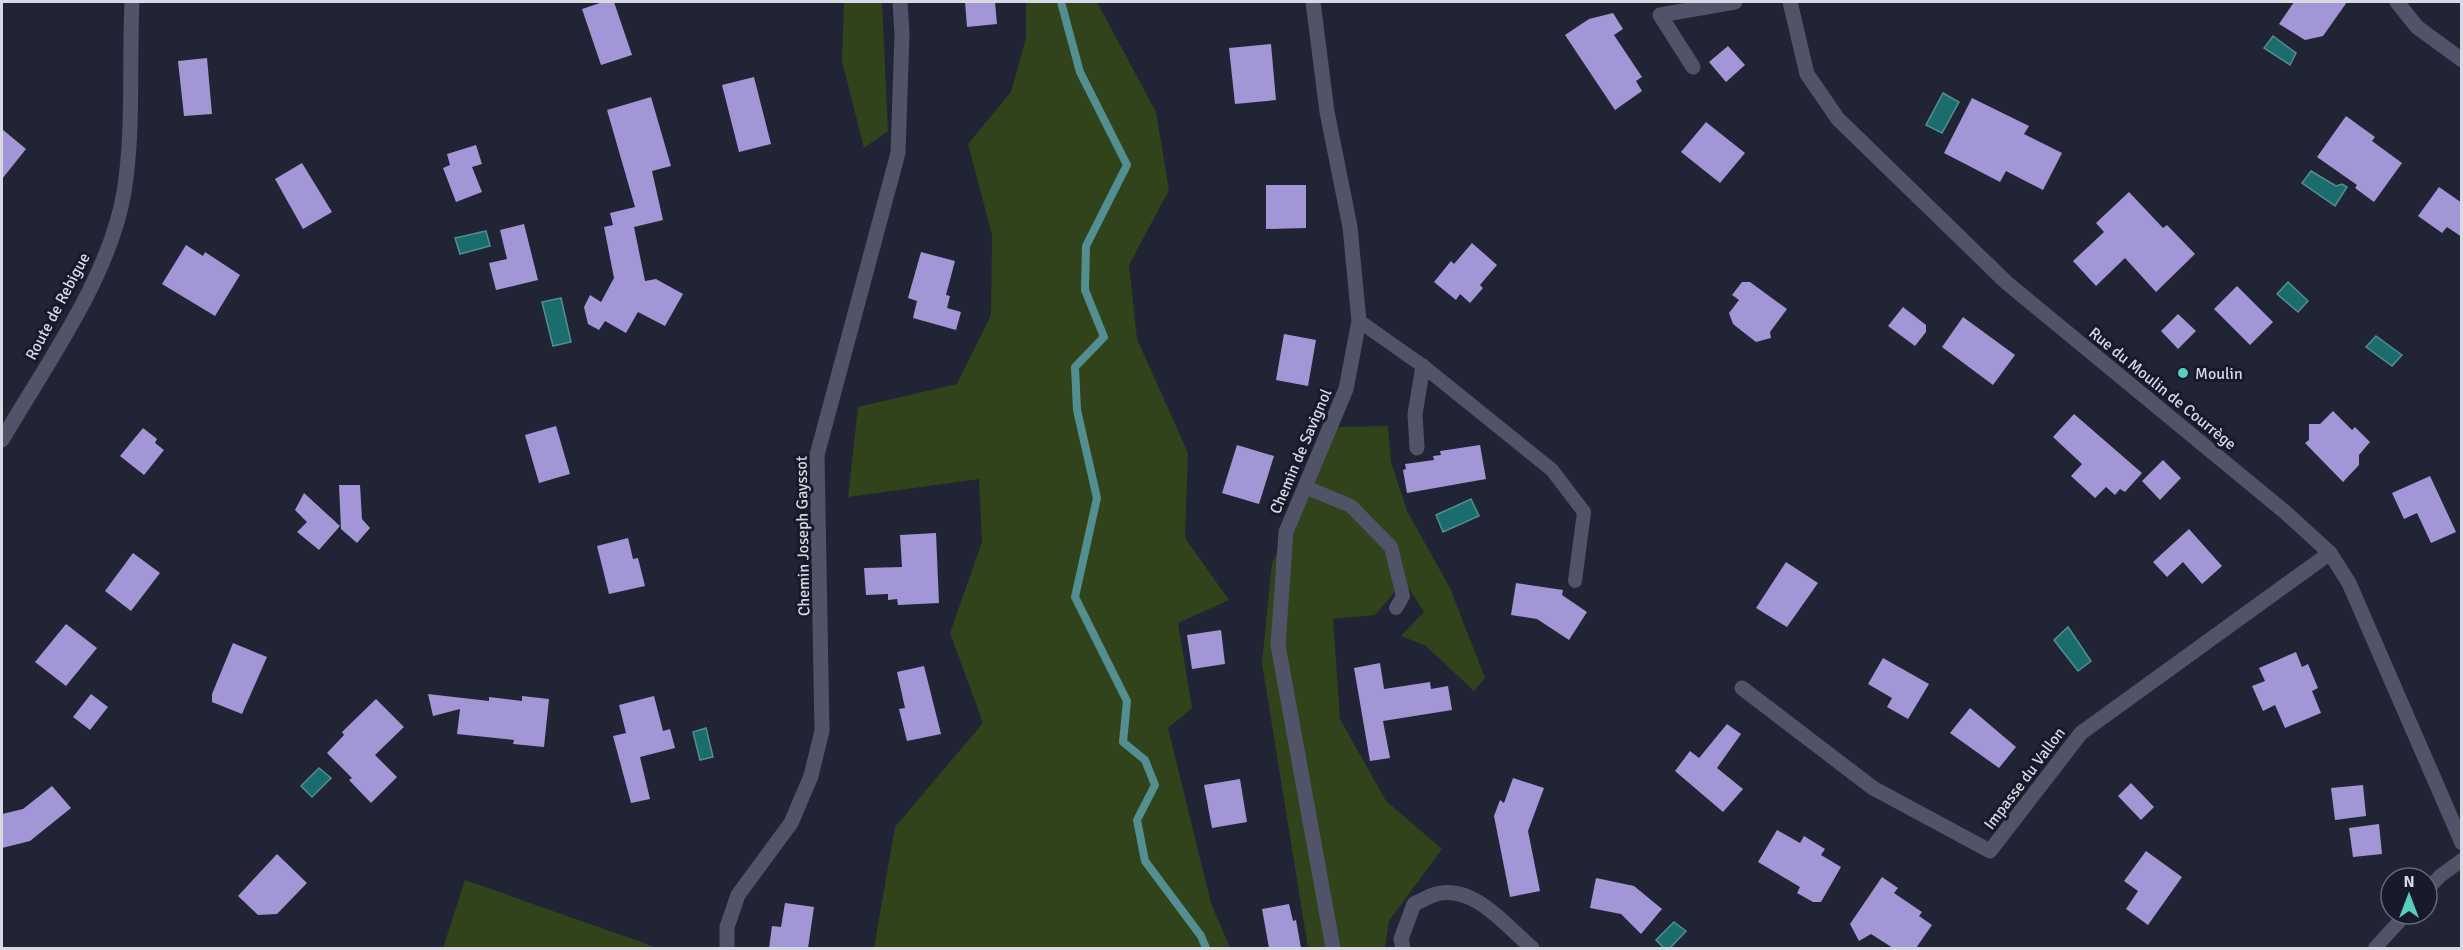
<svg xmlns="http://www.w3.org/2000/svg" width="2463" height="950" viewBox="0 0 2463 950" font-family="Signika,sans-serif">
	<rect width="100%" height="100%" fill="#212435"/>
	<g fill="#30431b">
		<polygon points="844,2 882,2 888,131 864,148 842,61"/>
		<polygon points="1026,2 1097,2 1156,112 1169,190 1129,265 1137,339 1188,453 1185,538 1229,600 1178,623 1192,708 1168,728 1211,903 1230,948 874,948 895,827 983,723 950,633 982,542 979,479 848,497 858,407 957,384 991,315 992,235 968,144 1011,92 1026,38"/>
		<polygon points="1388,426 1391,462 1407,511 1450,588 1485,678 1474,691 1426,646 1401,636 1424,612 1404,581 1375,615 1333,619 1340,719 1386,801 1442,849 1389,921 1385,948 1308,948 1262,663 1272,563 1337,427"/>
		<polygon points="465,880 658,948 443,948"/>
	</g>
	<g fill="#1b6d6d" stroke="#538e91" stroke-width="1.5">
		<polygon points="2273,36 2296,53 2290,65 2264,48"/>
		<polygon points="1943,93 1959,102 1942,133 1926,125"/>
		<polygon points="2311,171 2336,186 2342,184 2347,187 2335,206 2302,183"/>
		<polygon points="486,231 490,246 460,254 455,238"/>
		<polygon points="2288,282 2308,301 2298,312 2277,294"/>
		<polygon points="561,298 571,342 553,346 542,302"/>
		<polygon points="2376,336 2402,355 2392,366 2366,347"/>
		<polygon points="1471,499 1479,516 1443,532 1436,515"/>
		<polygon points="2068,627 2091,661 2078,671 2054,640"/>
		<polygon points="706,728 713,757 700,760 693,732"/>
		<polygon points="319,768 331,778 312,797 301,786"/>
		<polygon points="1674,922 1686,931 1670,948 1664,948 1656,940"/>
	</g>
	<g fill="none" stroke-linecap="round" stroke-linejoin="round">
		<polyline stroke="#538e91" stroke-width="8" points="1061,2 1080,72 1127,165 1086,246 1085,290 1104,337 1075,367 1077,410 1097,498 1075,597 1127,701 1123,742 1145,760 1155,785 1137,820 1145,861 1201,936 1206,948"/>
	</g>
	<g fill="#a396d6">
		<polygon points="603,2 614,2 632,55 601,65 582,9"/>
		<polygon points="965,2 995,2 997,24 967,27"/>
		<polygon points="2294,2 2347,2 2323,36 2305,40 2279,24"/>
		<polygon points="1613,13 1623,29 1614,35 1642,77 1636,81 1642,91 1615,110 1565,35 1589,19"/>
		<polygon points="1271,44 1276,100 1235,104 1229,48"/>
		<polygon points="1728,46 1745,65 1726,82 1709,62"/>
		<polygon points="207,58 212,114 184,116 178,61"/>
		<polygon points="754,77 771,144 739,152 722,85"/>
		<polygon points="651,97 671,166 652,171 663,220 634,227 645,281 656,279 683,294 665,326 638,312 626,333 605,321 599,330 588,324 584,307 590,295 601,302 614,278 604,227 613,225 610,213 635,207 607,110"/>
		<polygon points="1972,98 2029,126 2024,134 2062,153 2043,190 2006,171 2000,182 1944,153"/>
		<polygon points="2346,116 2375,137 2372,141 2402,163 2374,202 2355,188 2357,185 2317,157"/>
		<polygon points="1706,122 1745,153 1720,183 1681,152"/>
		<polygon points="2,129 26,149 2,179"/>
		<polygon points="476,145 482,164 472,167 482,192 456,202 443,168 450,165 447,154"/>
		<polygon points="302,163 332,212 303,229 275,179"/>
		<polygon points="1266,185 1306,185 1306,228 1266,229"/>
		<polygon points="2439,187 2462,203 2462,237 2447,227 2442,233 2418,216"/>
		<polygon points="2129,192 2163,228 2167,225 2195,254 2156,292 2125,258 2096,286 2073,261 2104,232 2096,223"/>
		<polygon points="524,224 538,280 496,290 489,263 507,259 500,230"/>
		<polygon points="1472,243 1497,265 1480,285 1483,288 1470,303 1460,294 1456,300 1434,282 1451,261 1454,264"/>
		<polygon points="186,245 203,256 205,252 240,275 215,316 162,284"/>
		<polygon points="921,252 955,261 946,295 950,296 947,308 961,312 956,330 913,318 917,301 908,298"/>
		<polygon points="1742,282 1750,282 1787,309 1770,332 1771,338 1756,342 1733,324 1729,313 1739,300 1732,295"/>
		<polygon points="2237,286 2273,322 2250,345 2214,309"/>
		<polygon points="1903,307 1926,325 1926,332 1915,346 1888,326"/>
		<polygon points="2178,314 2196,331 2178,349 2161,331"/>
		<polygon points="1963,317 2015,355 1993,385 1942,347"/>
		<polygon points="1284,334 1316,340 1308,386 1276,380"/>
		<polygon points="2333,411 2352,430 2355,427 2370,442 2359,455 2359,465 2343,482 2305,443 2309,440 2309,424 2320,424"/>
		<polygon points="2074,414 2142,473 2125,492 2120,489 2115,495 2106,487 2095,498 2071,476 2082,464 2053,437"/>
		<polygon points="556,426 570,474 539,483 525,435"/>
		<polygon points="143,428 157,439 155,443 164,450 144,475 120,456"/>
		<polygon points="1237,445 1274,456 1259,504 1222,493"/>
		<polygon points="1480,445 1486,479 1407,493 1403,470 1406,469 1405,464 1434,460 1433,456 1441,455 1440,451"/>
		<polygon points="2163,460 2181,478 2160,500 2142,481"/>
		<polygon points="2430,476 2456,532 2431,543 2417,513 2404,519 2392,493"/>
		<polygon points="339,485 360,485 362,519 370,528 357,543 341,529"/>
		<polygon points="304,493 340,526 319,550 297,532 307,522 295,510"/>
		<polygon points="2189,529 2222,566 2202,584 2183,562 2167,577 2153,562"/>
		<polygon points="936,533 939,603 898,605 897,599 888,600 888,594 866,595 864,568 902,567 900,535"/>
		<polygon points="628,538 633,559 638,558 645,586 609,594 597,546"/>
		<polygon points="133,553 160,573 131,611 105,591"/>
		<polygon points="1786,562 1818,583 1787,627 1756,608"/>
		<polygon points="1516,583 1563,590 1562,595 1587,612 1569,640 1537,619 1511,615"/>
		<polygon points="66,624 97,648 66,686 35,662"/>
		<polygon points="1221,630 1225,664 1192,669 1187,635"/>
		<polygon points="233,643 267,657 242,714 212,702 212,694"/>
		<polygon points="2296,652 2302,667 2308,664 2318,688 2312,691 2321,713 2285,728 2275,705 2263,711 2252,686 2265,681 2259,668"/>
		<polygon points="1883,658 1929,684 1908,719 1887,707 1892,698 1868,684"/>
		<polygon points="1380,663 1384,689 1430,682 1431,689 1448,686 1452,710 1383,721 1390,758 1370,761 1354,668"/>
		<polygon points="924,666 941,734 907,741 899,709 905,708 897,672"/>
		<polygon points="91,694 108,707 90,730 73,717"/>
		<polygon points="428,694 489,701 489,697 522,701 522,696 549,699 544,747 513,744 514,740 457,734 460,709 433,716"/>
		<polygon points="654,696 663,731 670,729 675,748 640,757 650,799 631,803 613,736 626,733 619,705"/>
		<polygon points="376,699 404,727 375,755 397,777 371,803 349,780 352,778 327,753 344,735 342,732"/>
		<polygon points="1970,708 2016,747 1999,768 1950,733"/>
		<polygon points="1727,724 1741,734 1717,768 1743,789 1723,812 1675,771 1690,751 1699,758"/>
		<polygon points="1513,778 1544,788 1528,831 1540,891 1510,897 1494,816 1500,800 1504,803"/>
		<polygon points="1240,779 1247,822 1212,828 1204,785"/>
		<polygon points="2131,783 2154,807 2141,820 2118,796"/>
		<polygon points="2363,785 2366,816 2335,820 2331,788"/>
		<polygon points="52,786 71,808 30,841 2,848 2,814 23,809"/>
		<polygon points="2379,824 2382,854 2353,857 2349,828"/>
		<polygon points="1777,830 1800,843 1804,836 1825,849 1821,855 1841,867 1821,902 1813,902 1797,893 1800,887 1758,862"/>
		<polygon points="2146,851 2182,877 2148,925 2126,909 2138,891 2124,881"/>
		<polygon points="277,854 307,883 277,914 258,915 238,896"/>
		<polygon points="1882,877 1898,888 1894,893 1922,912 1919,916 1932,925 1916,948 1893,948 1871,934 1859,941 1850,924"/>
		<polygon points="1596,878 1634,886 1662,909 1641,934 1621,914 1590,908"/>
		<polygon points="785,903 814,907 808,948 769,948 772,926 781,927"/>
		<polygon points="1289,904 1293,921 1296,920 1301,948 1269,948 1262,909"/>
	</g>
	<g fill="none" stroke-linecap="round" stroke-linejoin="round">
		<g stroke="#515468" stroke-width="14">
			<polyline points="1359,321 1423,366 1552,470 1584,512 1575,581"/>
			<polyline points="1305,487 1351,506 1391,547 1403,596 1396,608"/>
			<polyline points="2427,890 2440,876 2462,860"/>
			<polyline points="2375,948 2406,914"/>
		</g>
		<g stroke="#515468" stroke-width="15">
			<polyline points="1313,2 1327,112 1350,227 1359,321 1346,389 1286,532 1278,645 1333,948"/>
			<polyline points="1790,2 1807,74 1838,119 2007,283 2285,512 2330,553 2349,583 2462,843"/>
			<polyline points="2397,2 2417,27 2462,60"/>
			<polyline points="1693,67 1660,15 1735,2"/>
			<polyline points="1417,448 1415,414 1423,366"/>
			<polyline points="1742,688 1873,788 1990,851 2081,733 2330,553"/>
			<polyline points="727,948 727,927 738,895 791,823 811,776 822,731 817,455 898,153 902,34 900,2"/>
			<path d="M1403,948L1401,939L1414,904C1421,901 1429,896 1436,894C1474,884 1506,926 1532,948"/>
		</g>
		<path stroke="#515468" stroke-width="15" d="M2,440C45,366 110,277 124,192C134,132 129,63 132,2"/>
	</g>
	<circle fill="#59cebe" stroke="#181a2b" stroke-width="2" cx="2183" cy="373" r="6"/>
	<g text-anchor="middle" stroke-width="6" stroke-linejoin="round" paint-order="stroke">
		<g font-size="16" fill="#d7dae5" stroke="#181a2b">
			<text transform="translate(57 306) rotate(-62)" y="6">Route de Rebigue</text>
			<text transform="translate(2163 388) rotate(39)" y="6">Rue du Moulin de Courrège</text>
			<text transform="translate(1300 451) rotate(-67)" y="6">Chemin de Savignol</text>
			<text transform="translate(802 536) rotate(-91)" y="6">Chemin Joseph Gayssot</text>
			<text transform="translate(2024 778) rotate(-53)" y="6">Impasse du Vallon</text>
		</g>
		<g font-size="16" fill="#d7dae5" stroke="#181a2b" text-anchor="start">
			<text x="2195" y="379">Moulin</text>
		</g>
	</g>
	<rect width="2463" height="950" fill="none" stroke="#d7dae5" stroke-width="6"/>
	<g transform="translate(2409 896)"><circle r="28" fill="#181a2b" stroke="#646775" stroke-width="1.5"/>
	<path d="M0-4.5L10 22L0 15L-10 22Z" fill="#59cebe"/>
	<text y="-9" font-size="16" font-weight="bold" text-anchor="middle" fill="#d7dae5">N</text>
	</g>
</svg>
